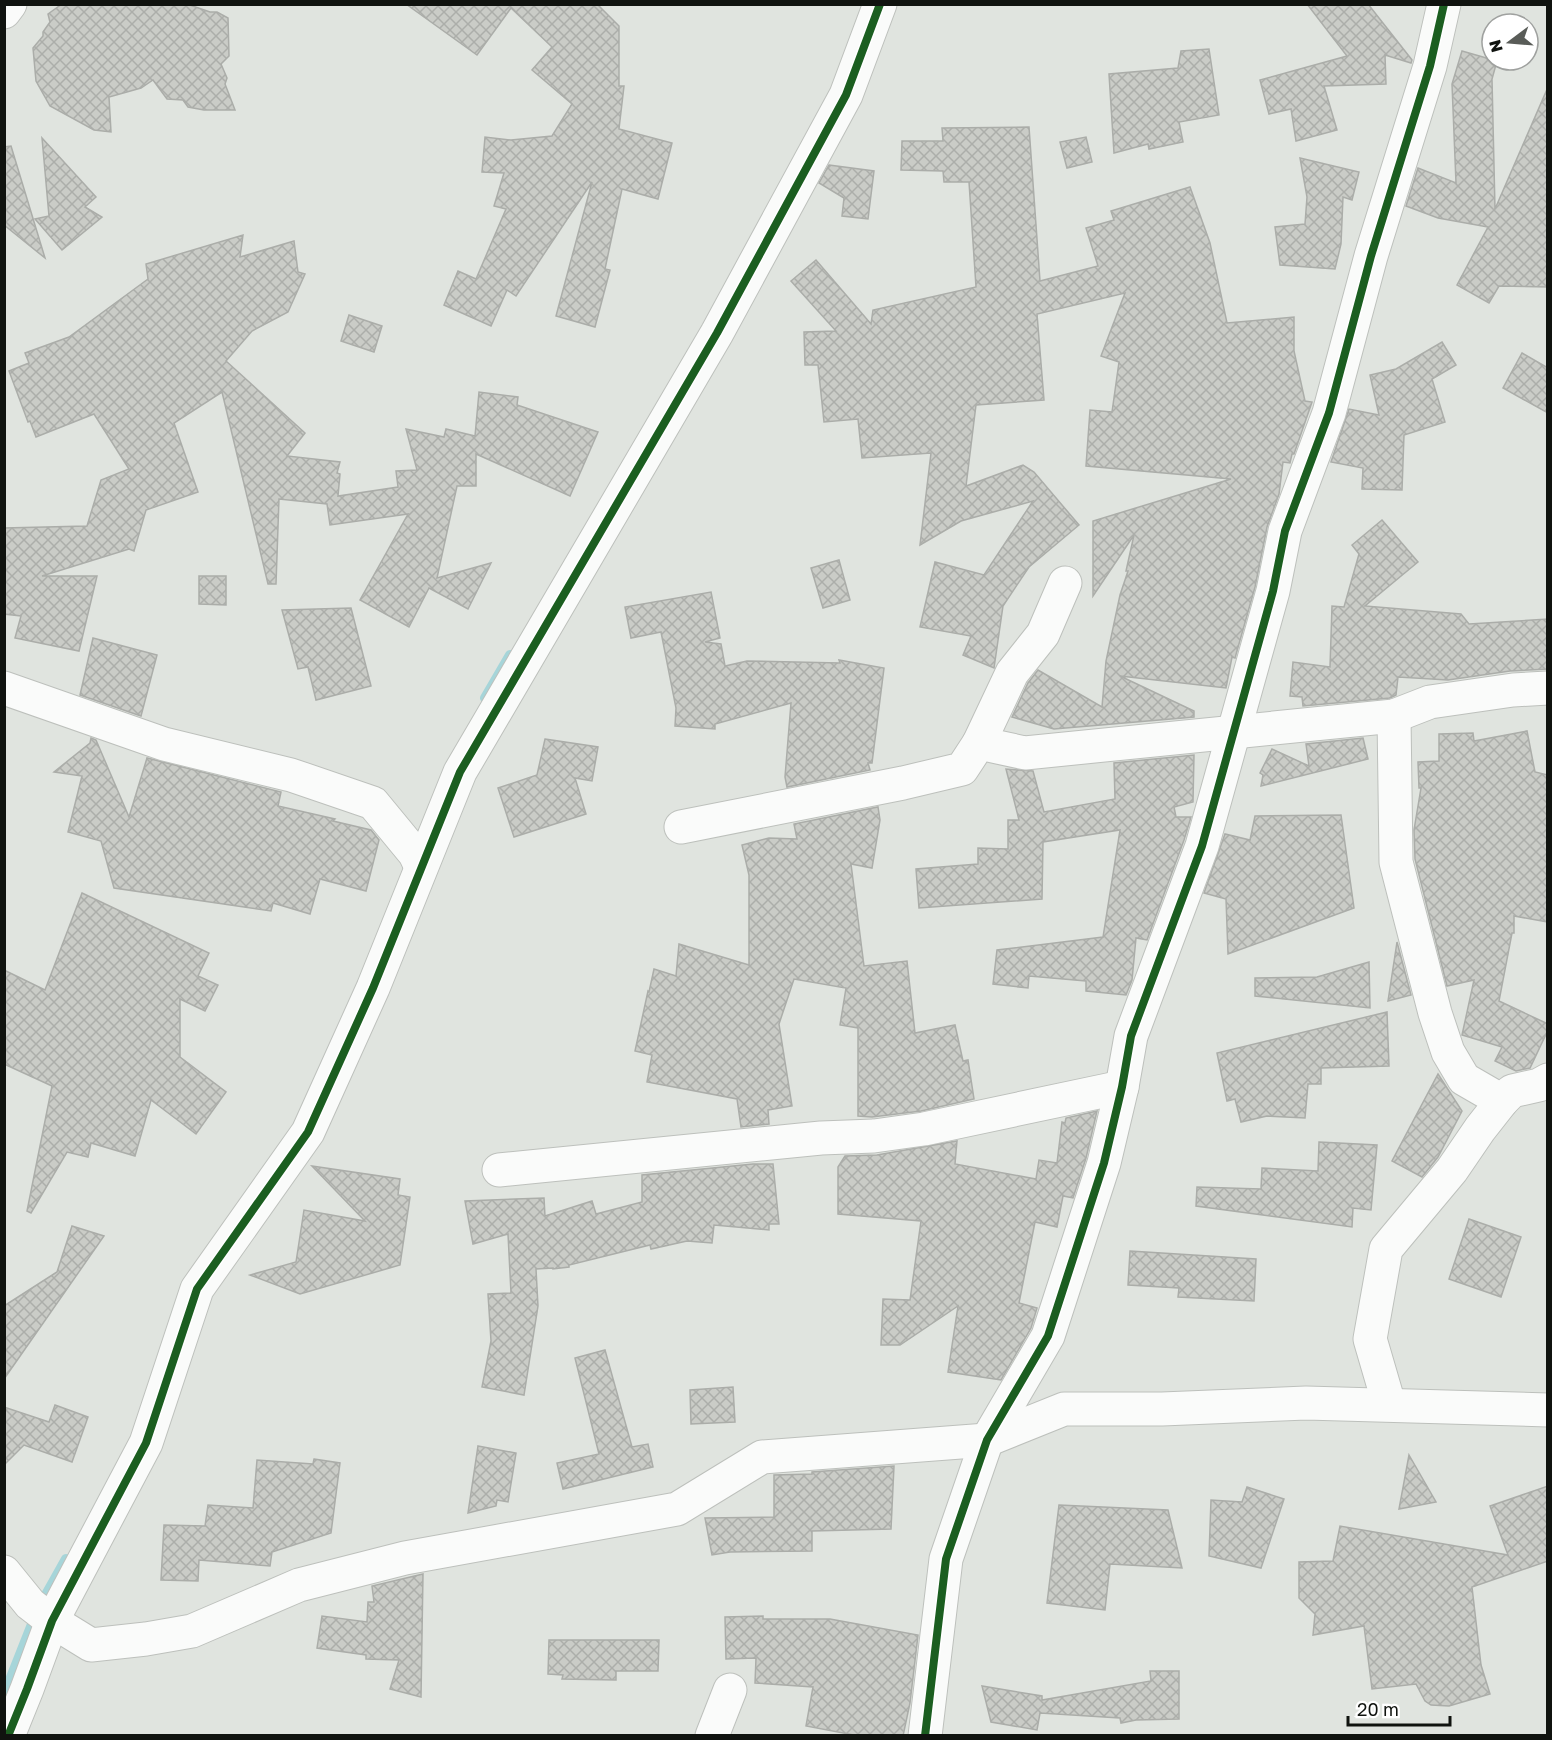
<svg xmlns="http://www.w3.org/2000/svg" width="1552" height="1740" viewBox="0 0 1552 1740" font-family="'Golos Text',sans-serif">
	<defs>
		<pattern id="building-cross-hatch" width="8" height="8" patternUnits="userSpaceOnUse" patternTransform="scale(1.5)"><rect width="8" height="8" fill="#caccc7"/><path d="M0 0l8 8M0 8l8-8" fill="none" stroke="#acaeaa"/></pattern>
	</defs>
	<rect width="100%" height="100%" fill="#e0e4df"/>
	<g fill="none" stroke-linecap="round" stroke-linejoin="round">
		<g stroke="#a6d5d9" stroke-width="10">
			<polyline points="485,698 510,655"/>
			<polyline points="4,1695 38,1609 66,1559"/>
		</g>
	</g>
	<g fill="url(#building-cross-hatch)" stroke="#abada9" stroke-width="1.5">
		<polygon points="62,4 187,4 210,12 217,12 228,18 229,56 221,64 227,78 225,84 235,110 204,110 188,107 183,100 167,99 153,80 141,88 109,97 111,132 94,130 50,106 36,81 33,48 43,36 43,32 50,22 48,14"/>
		<polygon points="406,4 597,4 619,26 619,86 624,86 619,129 672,143 658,199 622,189 605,269 610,270 595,327 556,316 592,182 516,296 507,290 491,326 444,305 458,271 476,279 506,209 494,206 504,173 482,172 485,137 511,140 552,136 572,104 532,70 552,47 511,8 477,55"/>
		<polygon points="1307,4 1368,4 1412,60 1411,63 1385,55 1386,84 1324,86 1337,130 1296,141 1291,109 1269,114 1260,80 1347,56"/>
		<polygon points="1209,49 1219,115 1179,122 1183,142 1149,149 1148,144 1114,153 1109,74 1178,68 1181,51"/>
		<polygon points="1462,51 1497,61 1492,79 1495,209 1548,87 1548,287 1499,286 1489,303 1457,285 1488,227 1438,218 1406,206 1418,168 1456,183 1452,84"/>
		<polygon points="1029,127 1040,281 1098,266 1086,228 1114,220 1111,211 1190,187 1210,243 1227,323 1294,317 1294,351 1305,401 1312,402 1294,454 1292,454 1290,463 1283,462 1279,494 1267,527 1255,587 1235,658 1232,657 1226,688 1120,676 1194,711 1194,717 1054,729 1012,717 1028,683 1038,670 1102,707 1106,661 1120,595 1128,571 1126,571 1134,535 1093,596 1093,521 1231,479 1086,466 1090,410 1112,412 1119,362 1101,356 1125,293 1037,314 1044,400 976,405 966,486 1023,465 1034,472 1079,525 1029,567 1003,606 994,668 963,655 971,636 920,627 935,562 984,575 1033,501 961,521 920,545 931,453 862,458 858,419 824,422 818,365 805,365 804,332 836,331 791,281 816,260 871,324 873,310 976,287 969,182 944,182 943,171 901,170 902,141 943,141 942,128"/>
		<polygon points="1086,137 1092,162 1067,168 1060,142"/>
		<polygon points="42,138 96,197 85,207 102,217 62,250 35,219 49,216"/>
		<polygon points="11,146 45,258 4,225 4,147"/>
		<polygon points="1300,158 1359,172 1352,200 1343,197 1341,244 1335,269 1280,265 1275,227 1305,224 1307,197"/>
		<polygon points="829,165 874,171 868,219 842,216 844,198 819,183"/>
		<polygon points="243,235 240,257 294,241 298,272 305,274 288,312 252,331 226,361 305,433 287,456 340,462 337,473 340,474 338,496 398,487 396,471 417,470 406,429 444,437 446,429 475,436 479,392 518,397 517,405 598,432 570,496 476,454 476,486 457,486 437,578 491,563 468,609 429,588 409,627 360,600 408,514 330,525 327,504 279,499 276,584 268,584 222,392 174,423 198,492 146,510 134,551 129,549 42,576 97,576 79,651 15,638 21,616 4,614 4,528 87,526 101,480 129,469 94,414 36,437 30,421 28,422 9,371 29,363 25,353 69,337 148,279 146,264"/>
		<polygon points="349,315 382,326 374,352 341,341"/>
		<polygon points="1442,342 1456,365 1432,379 1445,422 1404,435 1402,490 1362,489 1363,468 1331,462 1349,409 1379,415 1370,375 1396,369"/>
		<polygon points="1522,353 1548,368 1548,413 1503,388"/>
		<polygon points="1382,520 1418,562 1365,606 1461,614 1469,624 1548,619 1548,669 1510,671 1448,680 1398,677 1396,695 1390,698 1303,706 1302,697 1290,696 1293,662 1330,667 1332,606 1344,607 1359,554 1352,545"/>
		<polygon points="839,560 850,600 823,608 811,568"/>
		<polygon points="199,576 226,576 226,605 199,604"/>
		<polygon points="711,592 720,638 705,642 721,644 725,666 747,661 840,663 839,660 884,668 872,763 868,763 870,770 787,787 785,777 791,703 715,724 715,729 675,726 676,708 661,632 631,638 625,607"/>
		<polygon points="351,608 371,686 316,700 308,667 298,669 282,610"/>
		<polygon points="93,638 157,655 141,716 80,695"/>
		<polygon points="1527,731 1535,772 1548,775 1548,922 1514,916 1514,933 1512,933 1499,1001 1548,1024 1548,1030 1530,1068 1516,1071 1495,1061 1502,1047 1462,1035 1474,980 1447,986 1415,859 1414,830 1421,788 1419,788 1418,762 1439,761 1439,734 1473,733 1474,741"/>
		<polygon points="91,738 96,740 129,817 147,758 281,792 278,806 335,819 333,821 371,830 379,840 366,891 320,879 310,914 273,903 271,911 114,888 101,841 68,832 82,776 54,772 90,743"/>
		<polygon points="1363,738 1368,759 1261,786 1263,775 1260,773 1272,749 1309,766 1306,744"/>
		<polygon points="545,739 598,747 592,781 575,778 586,814 514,837 498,788 537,775"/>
		<polygon points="1194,755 1193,802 1174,807 1176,817 1191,817 1184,840 1147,940 1136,938 1132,980 1126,995 1086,991 1086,981 1029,976 1028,988 993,984 997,950 1103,937 1120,830 1043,842 1042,899 919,908 916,869 978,864 978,848 1008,849 1008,820 1019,820 1006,769 1033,771 1044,812 1115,799 1114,763"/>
		<polygon points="878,807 880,820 872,868 851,864 864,966 907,961 915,1033 955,1025 963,1061 968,1060 974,1099 921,1111 872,1117 858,1116 858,1028 840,1025 846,988 794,979 779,1024 792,1106 768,1110 769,1124 741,1127 737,1099 647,1082 652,1055 635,1051 648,991 649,992 654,969 676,976 679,944 749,965 749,875 742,845 769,838 797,839 794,824"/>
		<polygon points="1341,815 1354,908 1228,954 1226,899 1204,893 1225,834 1250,840 1255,816"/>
		<polygon points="82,893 209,953 198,976 218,985 205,1011 180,999 180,1057 226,1092 196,1134 151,1100 135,1156 91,1143 88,1157 67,1152 31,1213 27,1211 52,1086 4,1064 4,970 45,990"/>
		<polygon points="1397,942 1411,995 1388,1001"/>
		<polygon points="1369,962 1370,1008 1255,996 1255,978 1317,977"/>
		<polygon points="1387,1012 1389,1066 1321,1068 1321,1084 1308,1084 1305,1118 1267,1116 1241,1122 1235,1099 1227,1101 1217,1053"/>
		<polygon points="1438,1074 1462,1111 1438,1157 1422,1177 1392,1161"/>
		<polygon points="1097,1111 1086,1158 1073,1198 1063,1196 1057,1227 1035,1222 1019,1303 1037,1308 1031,1328 1001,1380 948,1372 958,1306 900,1345 881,1345 883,1299 910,1300 921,1221 838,1214 838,1167 845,1156 877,1155 957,1141 955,1164 1036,1179 1039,1160 1057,1163 1062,1122 1065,1123 1066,1118"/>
		<polygon points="1319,1142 1377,1145 1371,1210 1353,1208 1352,1227 1196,1206 1197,1187 1261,1189 1262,1168 1318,1171"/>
		<polygon points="753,1164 773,1164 779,1224 769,1224 769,1230 714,1225 712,1243 687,1241 651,1249 650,1245 569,1265 569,1267 553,1269 553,1268 536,1269 538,1306 524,1395 482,1387 491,1341 488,1294 511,1293 508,1234 473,1244 465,1201 544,1198 545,1216 592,1201 596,1214 642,1202 642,1175"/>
		<polygon points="312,1166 400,1179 398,1195 410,1197 400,1265 300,1294 250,1275 296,1262 304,1210 365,1221"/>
		<polygon points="1469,1219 1521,1237 1501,1297 1449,1279"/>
		<polygon points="72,1226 104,1236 4,1379 4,1306 57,1272"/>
		<polygon points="1130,1251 1256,1259 1254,1301 1178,1297 1179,1288 1128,1285"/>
		<polygon points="605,1350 632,1447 648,1444 653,1467 563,1489 557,1463 599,1454 575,1358"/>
		<polygon points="733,1387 735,1422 691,1424 690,1390"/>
		<polygon points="55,1405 88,1417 72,1462 24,1445 4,1465 4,1407 49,1422"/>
		<polygon points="478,1446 516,1453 508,1502 497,1500 496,1506 468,1513"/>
		<polygon points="1409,1455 1436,1502 1399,1509"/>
		<polygon points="314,1459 340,1463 331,1533 272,1552 270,1566 199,1560 198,1581 161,1580 164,1525 205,1526 208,1505 253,1508 257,1460 313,1464"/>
		<polygon points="894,1466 891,1529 812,1531 812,1551 730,1552 712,1555 705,1518 774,1517 774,1475 812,1474 812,1472"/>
		<polygon points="1548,1486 1548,1561 1472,1587 1481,1665 1490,1694 1449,1706 1431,1705 1425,1701 1416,1684 1372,1689 1364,1626 1313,1635 1315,1614 1299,1598 1299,1562 1333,1561 1340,1526 1508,1555 1490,1506"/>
		<polygon points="1247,1487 1284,1499 1261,1568 1209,1556 1211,1500 1242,1502"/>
		<polygon points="1059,1505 1168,1510 1182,1568 1110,1564 1105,1610 1047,1603"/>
		<polygon points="423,1574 421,1697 390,1689 399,1660 366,1659 366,1655 317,1648 322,1616 367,1622 368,1602 374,1602 372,1586"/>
		<polygon points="763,1616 763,1619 830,1619 918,1635 910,1703 903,1736 859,1736 806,1726 813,1687 755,1683 756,1658 726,1659 725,1617"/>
		<polygon points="549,1640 659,1640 658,1671 616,1671 616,1680 562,1679 563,1675 548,1674"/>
		<polygon points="1150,1671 1179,1671 1179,1719 1136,1720 1121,1723 1120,1718 1040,1713 1037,1730 991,1722 982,1686 1042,1696 1042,1700 1151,1681"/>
	</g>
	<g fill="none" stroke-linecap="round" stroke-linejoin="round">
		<defs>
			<g id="minor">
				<polyline points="4,12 10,4"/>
				<polyline points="4,688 164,744 291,775 373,803 415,854 421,867"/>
				<polyline points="1394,716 1396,862 1435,1013 1448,1052 1464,1079 1502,1101"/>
				<polyline points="979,743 1012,673 1043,634 1065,583"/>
				<polyline points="681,827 903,783 962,769 979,743 1025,753 1394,716 1430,702 1513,690 1548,688"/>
				<polyline points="499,1170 821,1138 874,1136 924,1129 1122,1087"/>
				<polyline points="1389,1404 1370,1339 1386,1249 1452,1170 1480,1129 1502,1101 1512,1091 1539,1085 1548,1080"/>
				<polyline points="4,1572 30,1604 52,1621 91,1645 146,1639 192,1631 299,1585 405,1558 677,1509 762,1457 987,1440 1064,1409 1162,1409 1306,1403 1548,1410"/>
				<polyline points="8,1736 27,1689 52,1621 146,1443 197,1289 308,1132 373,988 460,772 717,333 846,95 880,4"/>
				<polyline points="712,1736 730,1690"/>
				<polyline points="925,1736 946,1559 987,1440 1048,1336 1104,1163 1122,1087 1131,1036 1202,846 1273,591 1285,531 1329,413 1371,256 1430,66 1444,4"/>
			</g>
		</defs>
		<use href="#minor" stroke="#bdc0bc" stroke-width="35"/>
		<use href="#minor" stroke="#fafbfa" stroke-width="33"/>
		<defs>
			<g id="cycleway">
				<polyline points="8,1736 27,1689 52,1621 146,1443 197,1289 308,1132 373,988 460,772 717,333 846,95 880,4"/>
				<polyline points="925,1736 946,1559 987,1440 1048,1336 1104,1163 1122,1087 1131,1036 1202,846 1273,591 1285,531 1329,413 1371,256 1430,66 1444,4"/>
			</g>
		</defs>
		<use href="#cycleway" stroke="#fff" stroke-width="11"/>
		<use href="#cycleway" stroke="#1b5e20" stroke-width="8"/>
	</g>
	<rect width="1552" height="1740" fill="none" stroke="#10130f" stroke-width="12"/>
	<g transform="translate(1510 42) rotate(254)"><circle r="28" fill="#ffffff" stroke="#9fa19f" stroke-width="1.5"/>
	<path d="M0-4.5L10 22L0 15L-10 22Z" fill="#595c58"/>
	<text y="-9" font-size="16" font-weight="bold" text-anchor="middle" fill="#10130f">N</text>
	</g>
	<path d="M1348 1716v9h102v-9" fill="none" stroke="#10130f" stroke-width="3"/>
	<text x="1357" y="1716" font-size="18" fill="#10130f" stroke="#ffffff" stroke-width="4.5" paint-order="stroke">20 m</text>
</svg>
